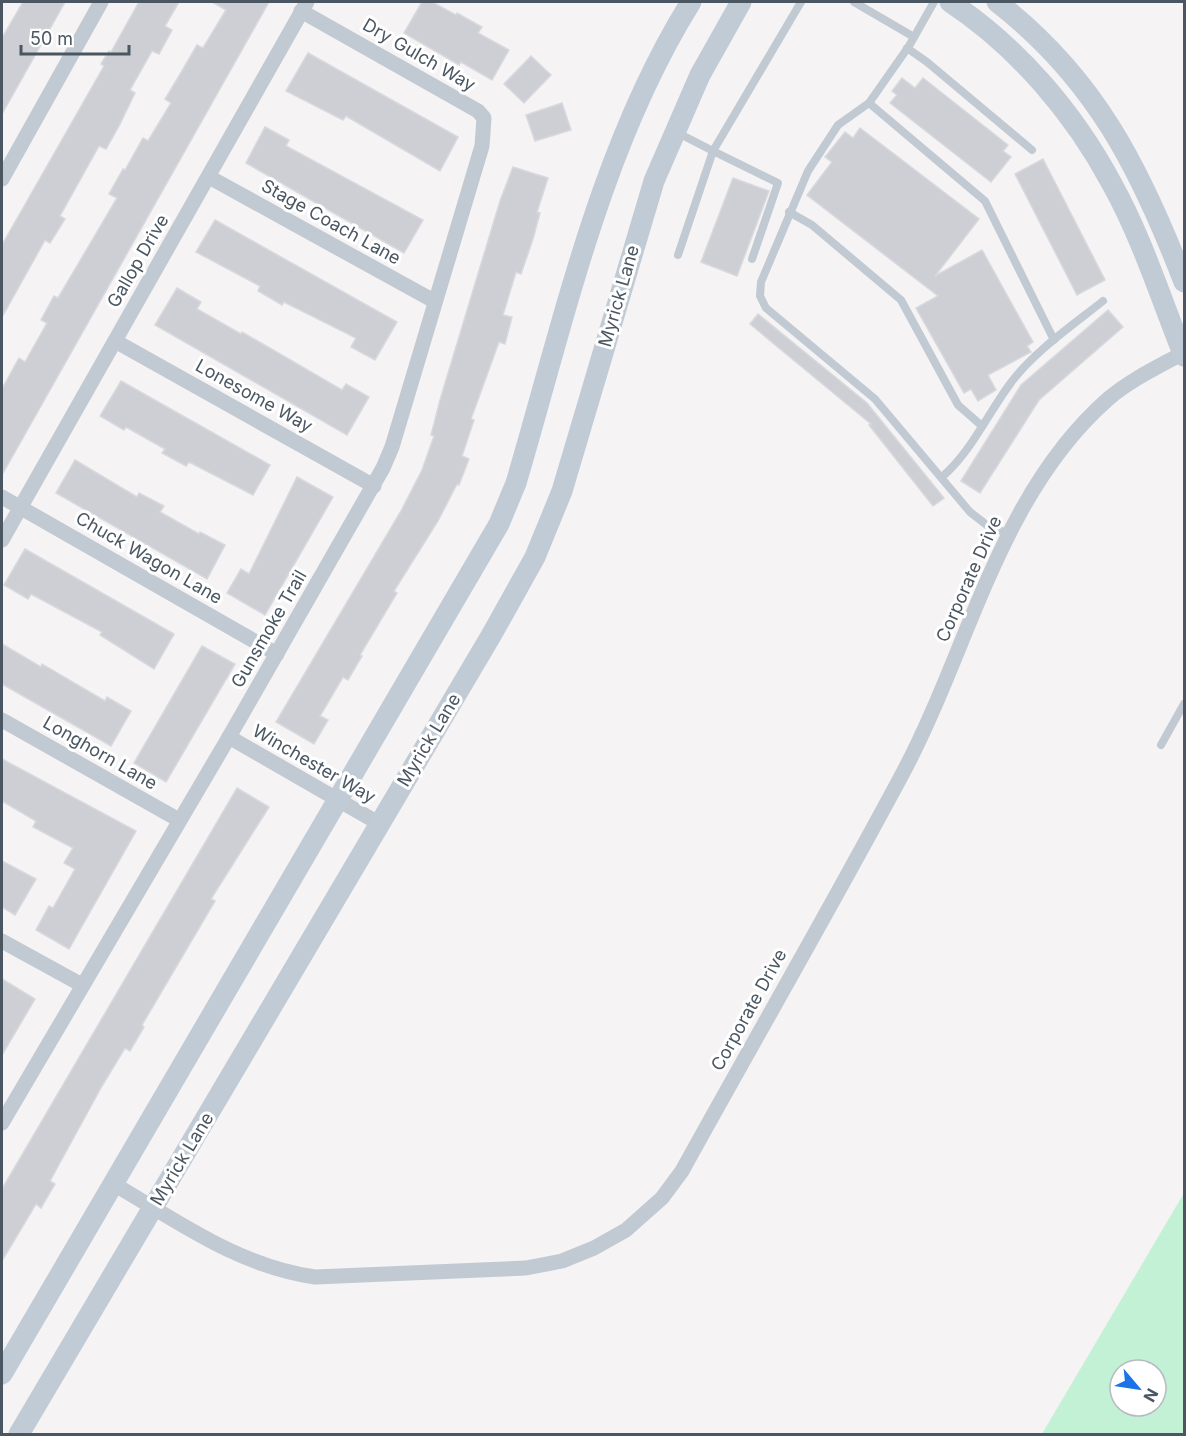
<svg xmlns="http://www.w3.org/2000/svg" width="1186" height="1436" viewBox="0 0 1186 1436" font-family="Inter,sans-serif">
	<rect width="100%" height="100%" fill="#f5f3f3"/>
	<path fill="#c3f1d5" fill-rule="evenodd" d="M1184,1193V1434H1042ZM1120,1370H1156V1406H1120Z"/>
	<g fill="#cdcfd5" stroke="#d7d9de" stroke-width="1.5">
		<polygon points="23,2 65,2 2,114 2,38"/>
		<polygon points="139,2 179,2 165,26 172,30 159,54 152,51 130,90 135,93 119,126 106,149 99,146 60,216 65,219 50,243 45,240 2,317 2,245 104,66 101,64 109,51 111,52"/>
		<polygon points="212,2 269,2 2,475 2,389 19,358 25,362 47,323 41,320 54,296 58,298 117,198 109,194 123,169 125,170 143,138 148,141 171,103 165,99 179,76 197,45 203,48 226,10"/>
		<polygon points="422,2 432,2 456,15 457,13 482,27 478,33 509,50 492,80 461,62 459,65 404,33"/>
		<polygon points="308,53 458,137 440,171 346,116 343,120 286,91"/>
		<polygon points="531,56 551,75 524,103 504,84"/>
		<polygon points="902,78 915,88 923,78 1008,145 1003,151 1011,157 991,182 890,103 897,95 892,91"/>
		<polygon points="562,103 571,130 535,141 526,115"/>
		<polygon points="265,127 289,140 286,146 423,220 404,253 246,163"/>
		<polygon points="860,128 979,219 935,276 982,250 1033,342 1027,346 1031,352 988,375 996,390 978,401 971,389 964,393 916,308 938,296 807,195 832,162 825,157 845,132 853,138"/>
		<polygon points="1043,159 1105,280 1077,295 1015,174"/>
		<polygon points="513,167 548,178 537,212 540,213 533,239 521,274 516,272 503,315 512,317 505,344 499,342 471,419 474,420 462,456 469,459 459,485 457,484 438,521 394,591 397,593 360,655 362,656 348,680 343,677 320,716 328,720 314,744 276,722 401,511 422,470 434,436 431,435 440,400 500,201"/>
		<polygon points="733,178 769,191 737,276 701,262"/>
		<polygon points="215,220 397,322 375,360 351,347 356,338 284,302 282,305 258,291 260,286 196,252"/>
		<polygon points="177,288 201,302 197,309 241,334 242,332 342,390 346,384 369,397 347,435 155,325"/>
		<polygon points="1108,310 1123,327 1039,400 980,493 961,481 1021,385"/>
		<polygon points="758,314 867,403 944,498 933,506 869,425 871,424 750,324"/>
		<polygon points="121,381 270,465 253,495 189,462 186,466 162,453 165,449 126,427 124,430 100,416"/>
		<polygon points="75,460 137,497 139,493 164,506 160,512 199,534 200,532 225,545 207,579 56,493"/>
		<polygon points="297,477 333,497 265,615 227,593 241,569 249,574"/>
		<polygon points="25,549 174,634 154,669 100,635 102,632 31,594 28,599 4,585"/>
		<polygon points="2,644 41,667 42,664 105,701 107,697 131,711 111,746 2,684"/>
		<polygon points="202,646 235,664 166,782 134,763"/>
		<polygon points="2,759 136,831 69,949 36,930 49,906 53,908 75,869 64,863 73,848 33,827 36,821 2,801"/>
		<polygon points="237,788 269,807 211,899 215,901 142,1025 144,1027 130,1051 125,1048 102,1086 50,1181 55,1184 41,1208 36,1204 2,1261 2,1189"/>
		<polygon points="2,861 36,879 15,915 2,907"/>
		<polygon points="2,979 35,999 2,1055"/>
	</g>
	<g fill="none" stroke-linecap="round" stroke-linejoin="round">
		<g stroke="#c1cad2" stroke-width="8">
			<polyline points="854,2 914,37"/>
			<polyline points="934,2 909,46 869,103 838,125 808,171 761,282 760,296 766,308 875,399 970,512 988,526 1010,534"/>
			<polyline points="907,48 927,62 1032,150"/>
			<polyline points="869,103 985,201 1054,340"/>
			<polyline points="676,132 713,151 801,2"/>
			<polyline points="789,212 812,225 901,300 958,405 982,426"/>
			<polyline points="678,255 713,151 778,183 752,259"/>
			<path d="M942,477C971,452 987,415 1010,384C1032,353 1073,325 1103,301"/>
			<polyline points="1161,745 1184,704"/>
		</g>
		<g stroke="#c1cad2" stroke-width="15">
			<polyline points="209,177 434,301"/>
			<polyline points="2,179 101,2"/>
			<polyline points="115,341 374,486"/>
			<polyline points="2,497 277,654"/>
			<polyline points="2,540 307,2"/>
			<polyline points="2,720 179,820"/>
			<polyline points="229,737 380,824"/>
			<polyline points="2,941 82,985"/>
			<polyline points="2,1123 229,737 383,468 392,447 482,146 484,118 478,111 301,11"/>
			<path d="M112,1183C177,1221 238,1266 315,1277L526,1268L562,1261L594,1248L626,1230L662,1198L682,1171C756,1037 833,904 905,769C970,645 1000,494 1108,399C1130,380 1158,367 1183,353"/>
		</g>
		<g stroke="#c1cbd6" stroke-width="21">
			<path d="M950,2C1018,47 1074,113 1112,184C1142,238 1161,299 1184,356"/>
			<path d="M997,2C1095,78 1140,168 1184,282"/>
			<path d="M2,1374L499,524L516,483C564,321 601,146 691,2"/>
			<polyline points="19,1434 492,634 535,557 562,491 654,181 700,75 741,2"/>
		</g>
	</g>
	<g text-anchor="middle" stroke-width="6" stroke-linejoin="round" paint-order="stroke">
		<g font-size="18" fill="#4a5661" stroke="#fff">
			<text transform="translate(419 55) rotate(30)" y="6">Dry Gulch Way</text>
			<text transform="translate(331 222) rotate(29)" y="6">Stage Coach Lane</text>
			<text transform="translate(138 261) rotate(-60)" y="6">Gallop Drive</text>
			<text transform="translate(619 296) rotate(-74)" y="6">Myrick Lane</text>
			<text transform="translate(254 396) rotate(29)" y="6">Lonesome Way</text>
			<text transform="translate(149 558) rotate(30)" y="6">Chuck Wagon Lane</text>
			<text transform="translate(969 579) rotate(-66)" y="6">Corporate Drive</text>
			<text transform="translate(269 629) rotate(-60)" y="6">Gunsmoke Trail</text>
			<text transform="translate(429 740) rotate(-59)" y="6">Myrick Lane</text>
			<text transform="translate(100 753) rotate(30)" y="6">Longhorn Lane</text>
			<text transform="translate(314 764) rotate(30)" y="6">Winchester Way</text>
			<text transform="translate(749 1010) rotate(-61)" y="6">Corporate Drive</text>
			<text transform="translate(182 1159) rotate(-59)" y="6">Myrick Lane</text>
		</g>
	</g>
	<rect width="1186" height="1436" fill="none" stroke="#4a5661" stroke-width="6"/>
	<g transform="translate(1138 1388) rotate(119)"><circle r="28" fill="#ffffff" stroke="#b7bbc0" stroke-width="1.5"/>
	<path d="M0-4.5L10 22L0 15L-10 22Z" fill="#1a73e8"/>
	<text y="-9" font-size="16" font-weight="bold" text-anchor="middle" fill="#4a5661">N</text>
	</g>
	<path d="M21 45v9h108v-9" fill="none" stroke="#4a5661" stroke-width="3"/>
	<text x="30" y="45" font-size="18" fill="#4a5661" stroke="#ffffff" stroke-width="4.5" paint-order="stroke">50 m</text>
</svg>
